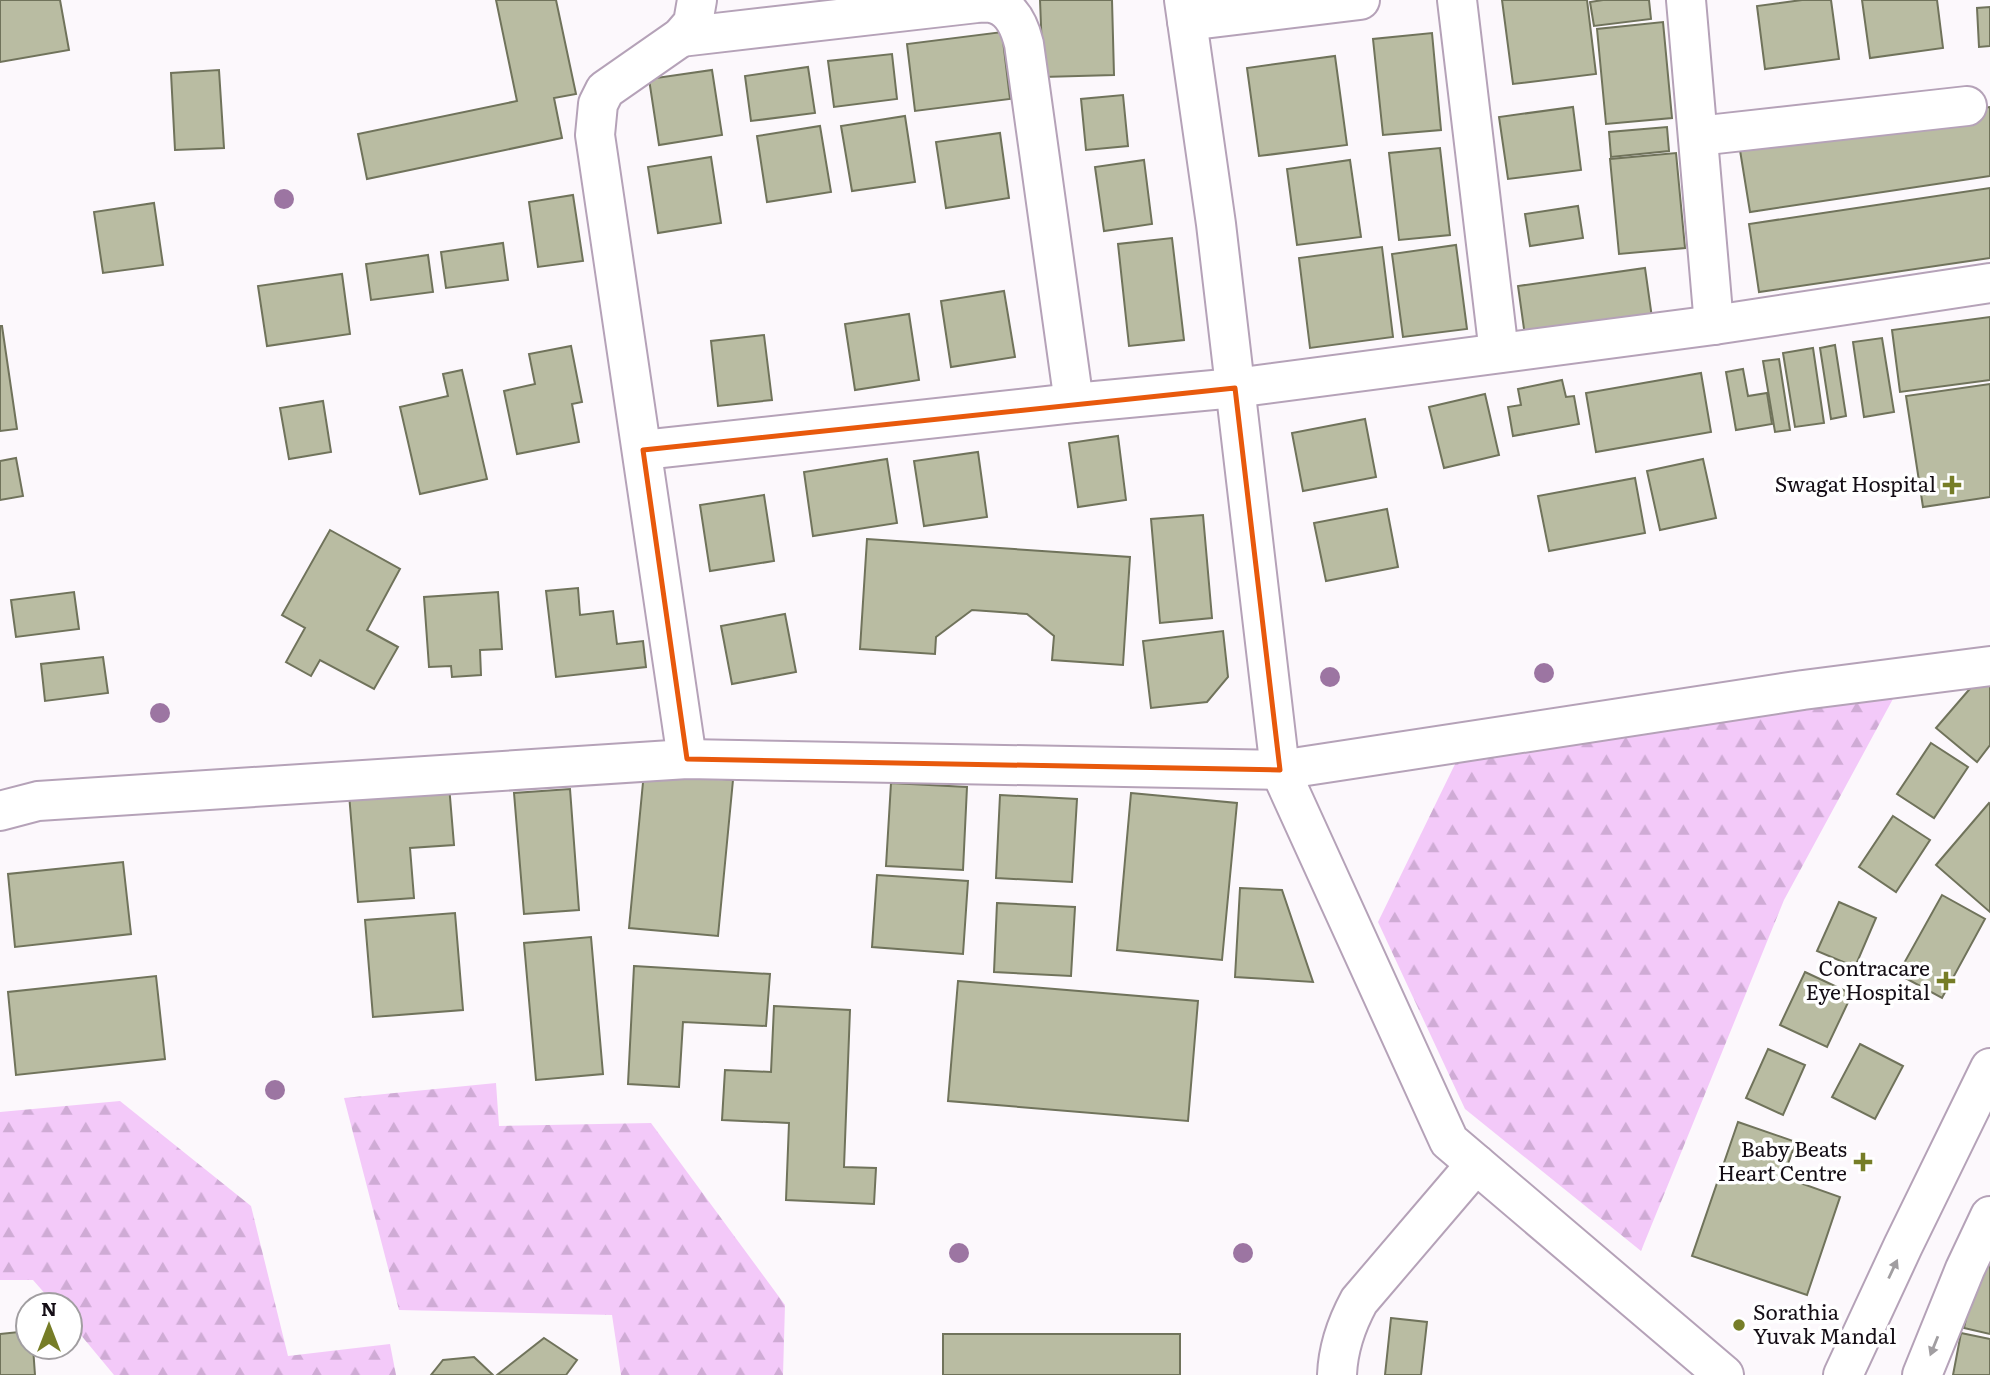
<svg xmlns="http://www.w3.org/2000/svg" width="1990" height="1375" viewBox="0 0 1990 1375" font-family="Literata,serif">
	<defs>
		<pattern id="forest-firs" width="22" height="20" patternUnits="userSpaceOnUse" patternTransform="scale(1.75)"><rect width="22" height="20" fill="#f3c9f9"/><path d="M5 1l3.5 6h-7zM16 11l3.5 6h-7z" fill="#cfabd5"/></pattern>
	</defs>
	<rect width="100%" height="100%" fill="#fcf8fc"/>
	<g fill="url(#forest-firs)">
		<polygon points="1894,697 1784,900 1641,1251 1465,1109 1378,922 1457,760"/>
		<polygon points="496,1083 499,1126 651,1123 785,1305 783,1375 621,1375 612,1315 399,1310 344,1098"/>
		<polygon points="120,1101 251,1206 288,1356 390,1344 396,1375 114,1375 70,1322 70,1305 55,1305 33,1280 0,1280 0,1112"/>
	</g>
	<g fill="#b9bca2" stroke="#70735b" stroke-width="2">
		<polygon points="0,0 60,0 69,50 0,62"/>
		<polygon points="496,0 556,0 576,94 554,98 562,138 367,179 358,134 517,101"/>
		<polygon points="1040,0 1112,0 1114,75 1043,77"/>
		<polygon points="1502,0 1587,0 1596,74 1513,84"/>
		<polygon points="1603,0 1649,0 1651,19 1594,26 1590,2"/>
		<polygon points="1802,0 1831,0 1839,59 1765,69 1757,6"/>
		<polygon points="1862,0 1937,0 1943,48 1870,58"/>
		<polygon points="1990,7 1990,46 1979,47 1977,8"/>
		<polygon points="1663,22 1672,118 1606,124 1597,29"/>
		<polygon points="1002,32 1010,99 915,111 907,44"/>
		<polygon points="1432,33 1441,130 1383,135 1373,39"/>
		<polygon points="892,54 897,99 834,107 828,61"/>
		<polygon points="1335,56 1347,145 1259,156 1247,68"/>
		<polygon points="808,67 815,113 751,121 745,76"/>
		<polygon points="219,70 224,148 175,150 171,73"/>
		<polygon points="712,70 722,135 659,145 649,79"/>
		<polygon points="1123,95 1128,146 1086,150 1081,99"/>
		<polygon points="1573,107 1581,170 1508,179 1499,117"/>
		<polygon points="1990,107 1990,176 1750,212 1739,144"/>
		<polygon points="905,116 915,182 852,191 841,126"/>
		<polygon points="820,126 831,192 767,202 757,136"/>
		<polygon points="1667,127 1669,151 1611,157 1609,132"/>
		<polygon points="1000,133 1009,198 946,208 936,142"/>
		<polygon points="1440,148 1450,235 1399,240 1389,153"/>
		<polygon points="1676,153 1685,248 1619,254 1610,159"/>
		<polygon points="711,157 721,223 658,233 648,167"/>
		<polygon points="1144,160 1152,224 1104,231 1095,167"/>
		<polygon points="1350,160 1361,237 1297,245 1287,169"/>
		<polygon points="1990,188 1990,258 1759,292 1749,224"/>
		<polygon points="573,195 583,261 538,267 529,202"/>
		<polygon points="154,203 163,265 103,273 94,212"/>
		<polygon points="1578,206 1583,238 1530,246 1525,214"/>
		<polygon points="1172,238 1184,340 1129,346 1118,244"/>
		<polygon points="503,243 508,280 446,288 441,252"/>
		<polygon points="1456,245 1467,329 1403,337 1392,254"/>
		<polygon points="1382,247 1393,337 1310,348 1299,258"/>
		<polygon points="428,255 433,292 371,300 366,264"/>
		<polygon points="1645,268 1653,325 1526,343 1518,286"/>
		<polygon points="342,274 350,334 267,346 258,286"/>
		<polygon points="1004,291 1015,357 951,367 941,301"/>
		<polygon points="909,314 919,380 855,390 845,324"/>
		<polygon points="1990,317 1990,380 1900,392 1892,330"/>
		<polygon points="0,326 2,326 17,429 0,431"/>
		<polygon points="764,335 772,400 718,406 711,341"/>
		<polygon points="1882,338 1894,412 1864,417 1853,342"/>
		<polygon points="1835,345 1846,416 1831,419 1820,348"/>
		<polygon points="571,346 582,402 572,404 579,442 517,454 504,391 535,384 529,354"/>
		<polygon points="1813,348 1824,423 1795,427 1783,353"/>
		<polygon points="1779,359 1790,430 1775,432 1763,361"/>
		<polygon points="1743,369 1748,396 1767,393 1772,424 1736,430 1726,372"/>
		<polygon points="462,370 487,479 420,494 400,407 448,396 443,374"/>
		<polygon points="1701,373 1711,432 1596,452 1586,393"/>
		<polygon points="1562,380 1566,397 1574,396 1579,424 1513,436 1508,407 1521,405 1518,389"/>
		<polygon points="1990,384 1990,497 1923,507 1906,396"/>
		<polygon points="1485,394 1499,455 1444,468 1429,407"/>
		<polygon points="323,401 331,452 289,459 280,408"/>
		<polygon points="1365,419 1376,477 1303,491 1292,433"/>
		<polygon points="1118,436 1126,500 1078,507 1069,443"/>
		<polygon points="978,452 987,517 924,526 914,461"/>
		<polygon points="16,458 23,496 0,500 0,461"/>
		<polygon points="887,459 897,523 813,536 804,472"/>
		<polygon points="1703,459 1716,518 1660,530 1647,471"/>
		<polygon points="1635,478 1645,533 1549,551 1538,496"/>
		<polygon points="764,495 774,561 710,571 700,505"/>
		<polygon points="1387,509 1398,567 1326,581 1314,523"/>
		<polygon points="1203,515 1212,618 1160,623 1151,519"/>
		<polygon points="330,530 400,569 367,630 398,647 374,689 320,660 311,676 286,662 305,628 282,615"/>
		<polygon points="867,539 1130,557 1123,665 1052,660 1054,636 1027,614 972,610 936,637 935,654 860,649"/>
		<polygon points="578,588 580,615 613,611 617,644 643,641 646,667 556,677 546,591"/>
		<polygon points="74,592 79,629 16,637 11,600"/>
		<polygon points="498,592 502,649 480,650 481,675 452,677 451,666 429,667 424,597"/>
		<polygon points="785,614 796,672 732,684 721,626"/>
		<polygon points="1223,631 1228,677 1207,702 1151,708 1143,641"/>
		<polygon points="103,657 108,693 45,701 41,664"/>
		<polygon points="1980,677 1990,677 1990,745 1977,762 1936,728"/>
		<polygon points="1931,743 1968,767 1934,818 1897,794"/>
		<polygon points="644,772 733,780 718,936 629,928"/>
		<polygon points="891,783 967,787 963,870 886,866"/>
		<polygon points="449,785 454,845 410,848 414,898 358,902 349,794"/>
		<polygon points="570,789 579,910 524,914 514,793"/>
		<polygon points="1131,793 1237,803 1222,960 1117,950"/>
		<polygon points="1000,795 1077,799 1072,882 996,878"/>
		<polygon points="1989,803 1990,804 1990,912 1936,865"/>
		<polygon points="1893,816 1930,840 1896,892 1859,867"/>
		<polygon points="123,862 131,934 15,947 8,874"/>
		<polygon points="877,875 968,881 963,954 872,947"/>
		<polygon points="1240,888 1282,890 1313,982 1235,977"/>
		<polygon points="1942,895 1985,919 1942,998 1898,974"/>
		<polygon points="1839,902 1876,918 1855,967 1817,951"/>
		<polygon points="997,903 1075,907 1071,976 994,972"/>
		<polygon points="455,913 463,1010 373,1017 365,920"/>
		<polygon points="591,937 603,1074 536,1080 524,943"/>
		<polygon points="634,966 770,974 766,1026 683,1022 679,1087 628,1084"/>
		<polygon points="1805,972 1852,994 1827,1047 1780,1025"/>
		<polygon points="156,976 165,1059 16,1075 8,992"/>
		<polygon points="958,981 1198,1001 1188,1121 948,1101"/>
		<polygon points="774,1006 850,1010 844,1167 876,1168 874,1204 786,1200 789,1123 722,1120 725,1070 771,1072"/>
		<polygon points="1860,1044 1903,1066 1875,1119 1832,1097"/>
		<polygon points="1768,1049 1805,1065 1783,1115 1746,1098"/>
		<polygon points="1738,1122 1796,1142 1783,1177 1840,1197 1807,1295 1692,1256"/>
		<polygon points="1990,1240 1990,1334 1964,1328 1977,1268"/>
		<polygon points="1391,1318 1427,1322 1421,1375 1385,1375"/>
		<polygon points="28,1331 28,1347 33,1347 35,1375 0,1375 0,1334"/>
		<polygon points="1961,1333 1990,1339 1990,1375 1953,1375"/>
		<rect x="943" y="1334" width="237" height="41"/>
		<polygon points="544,1338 577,1360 566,1375 497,1375"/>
		<polygon points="474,1357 493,1375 431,1375 443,1360"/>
	</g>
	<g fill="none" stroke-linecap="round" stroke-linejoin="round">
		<defs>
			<g id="street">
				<polyline points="1184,0 1216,224 1280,770 1449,1141 1724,1375"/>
				<polyline points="1457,0 1499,353"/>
				<polyline points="1686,0 1714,325"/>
				<polyline points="1187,21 1360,0"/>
				<path d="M681,37L977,3C982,3 990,2 995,4C1013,9 1020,28 1024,44L1074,403"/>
				<polyline points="1698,136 1967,106"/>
				<polyline points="643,450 1074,403 1235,388 1714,325 1990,283"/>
				<polyline points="687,759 595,135 598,104 605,90 681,37 693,23 697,0"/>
				<polyline points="0,811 38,801 687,759 1280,770 1803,690 1990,666"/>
				<path d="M1337,1375C1338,1348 1346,1325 1359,1301L1476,1164"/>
			</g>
			<g id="secondary">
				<polyline points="1843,1375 1903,1246 1990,1068"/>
				<polyline points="1922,1375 1965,1269 1990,1216"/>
			</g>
		</defs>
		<use href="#street" stroke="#b5a2b8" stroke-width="42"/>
		<use href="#secondary" stroke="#b5a2b8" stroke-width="42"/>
		<use href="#street" stroke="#fff" stroke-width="38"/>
		<use href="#secondary" stroke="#fff" stroke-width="38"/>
	</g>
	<g fill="#9c75a2">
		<circle cx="284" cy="199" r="10"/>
		<circle cx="1544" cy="673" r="10"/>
		<circle cx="1330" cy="677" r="10"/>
		<circle cx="160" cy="713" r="10"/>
		<circle cx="275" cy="1090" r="10"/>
		<circle cx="959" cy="1253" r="10"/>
		<circle cx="1243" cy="1253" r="10"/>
	</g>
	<defs><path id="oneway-solid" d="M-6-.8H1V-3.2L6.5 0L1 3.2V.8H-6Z" transform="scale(1.75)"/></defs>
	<g fill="#a19ea1">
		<use href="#oneway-solid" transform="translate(1893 1269) rotate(-65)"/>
		<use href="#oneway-solid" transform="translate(1934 1346) rotate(112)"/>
	</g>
	<path fill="none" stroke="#e8590c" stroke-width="5" stroke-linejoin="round" d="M1235,388L1280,770L687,759L643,450Z"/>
	<g fill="#767d27" stroke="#fff" stroke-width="2.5">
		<path d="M1948.5 474.5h7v7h7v7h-7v7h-7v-7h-7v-7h7z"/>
		<path d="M1942.5 970.5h7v7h7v7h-7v7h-7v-7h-7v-7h7z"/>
		<path d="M1859.5 1151.5h7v7h7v7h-7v7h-7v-7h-7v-7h7z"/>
		<circle cx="1739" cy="1325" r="7"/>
	</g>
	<g text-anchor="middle" stroke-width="7" stroke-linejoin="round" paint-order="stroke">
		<g font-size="21" fill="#140d15" stroke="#fff" text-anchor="end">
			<text x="1936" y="492">Swagat Hospital</text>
			<text x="1930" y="976">Contracare<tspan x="1930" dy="24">Eye Hospital</tspan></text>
			<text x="1847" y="1157">Baby Beats<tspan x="1847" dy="24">Heart Centre</tspan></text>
			<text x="1753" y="1320" text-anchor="start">Sorathia<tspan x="1753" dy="24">Yuvak Mandal</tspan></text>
		</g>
	</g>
	<g transform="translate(49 1326)"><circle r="33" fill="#ffffff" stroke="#a19ea1" stroke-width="2"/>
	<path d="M0-5L12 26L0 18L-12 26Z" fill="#767d27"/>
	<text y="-10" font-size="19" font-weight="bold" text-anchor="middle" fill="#140d15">N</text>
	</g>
</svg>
